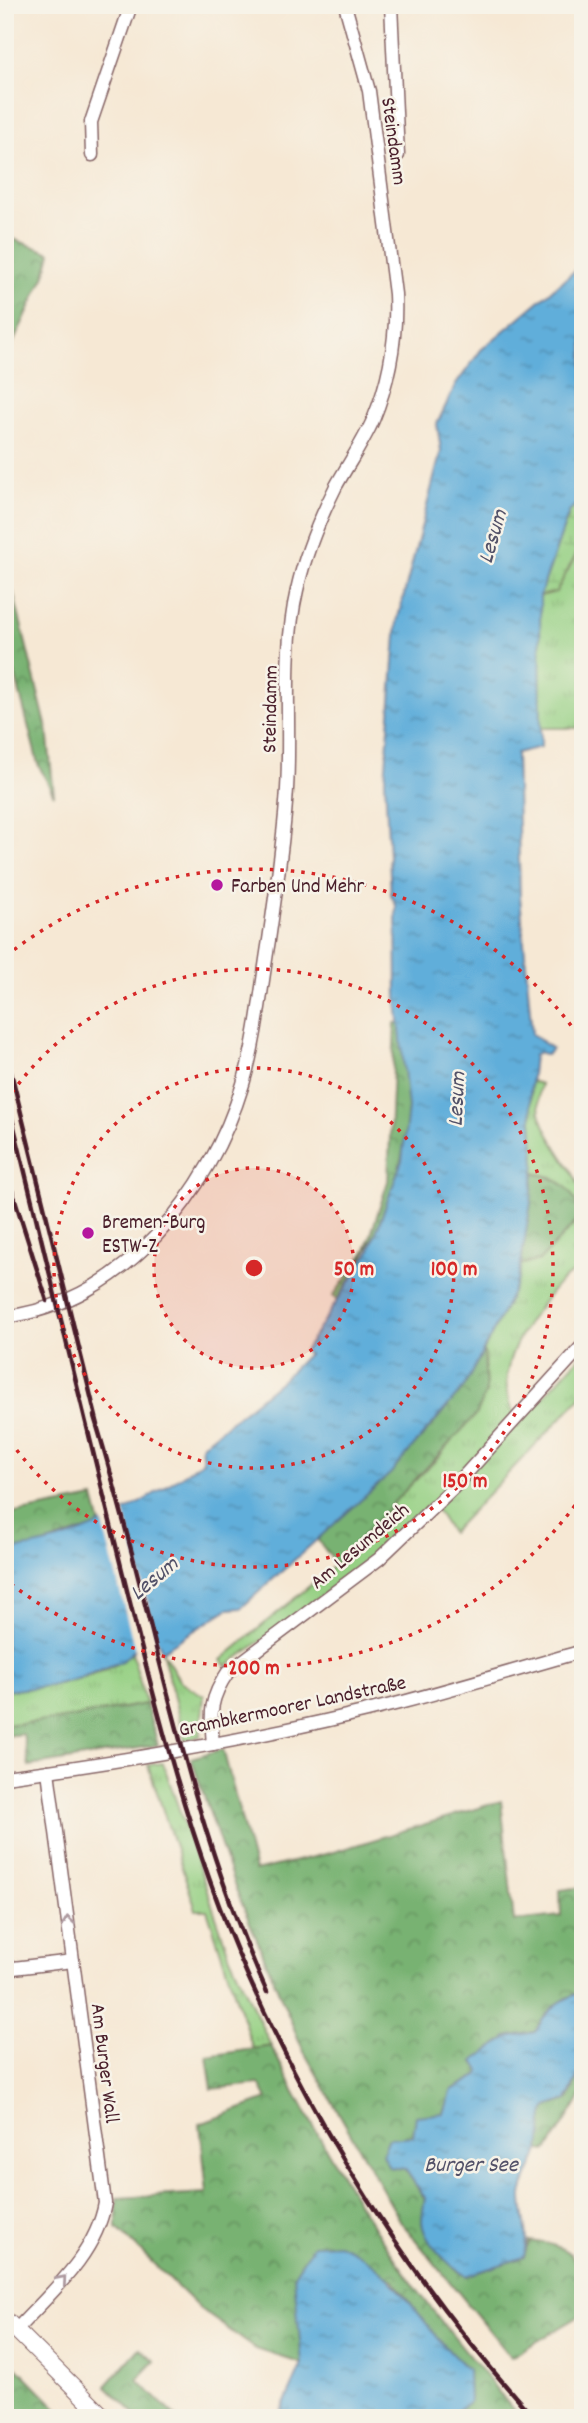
<svg xmlns="http://www.w3.org/2000/svg" width="588" height="2423" viewBox="0 0 588 2423" font-family="Dekko,sans-serif">
	<defs>
		<pattern id="grass-tufts" width="24" height="20" patternUnits="userSpaceOnUse" patternTransform="scale(1.75)"><rect width="24" height="20" fill="#96d084"/><path d="M3 7l-1-3M5 7V3M7 7l1-3M15 17l-1-3M17 17v-4M19 17l1-3" fill="none" stroke="#83b272"/></pattern>
		<pattern id="forest-crowns" width="20" height="18" patternUnits="userSpaceOnUse" patternTransform="scale(1.75)"><rect width="20" height="18" fill="#78b272"/><path d="M2 6a3 3 0 1 1 6 0M12 15a3 3 0 1 1 6 0" fill="none" stroke="#64905e"/></pattern>
		<pattern id="wetland-marsh" width="20" height="14" patternUnits="userSpaceOnUse" patternTransform="scale(1.75)"><rect width="20" height="14" fill="#96d084"/><path d="M1 5h8M5 5V1M11 12h8M15 12V8" fill="none" stroke="#83b272"/></pattern>
		<pattern id="water-ripples" width="26" height="14" patternUnits="userSpaceOnUse" patternTransform="scale(1.75)"><rect width="26" height="14" fill="#60aeda"/><path d="M2 4q2-2 4 0t4 0M15 11q2-2 4 0t4 0" fill="none" stroke="#518db1"/></pattern>
	</defs>
	<rect width="100%" height="100%" fill="#f7f3e8"/>
	<filter id="ink" filterUnits="userSpaceOnUse"><feTurbulence type="fractalNoise" baseFrequency=".0143" numOctaves="2"/><feDisplacementMap in="SourceGraphic" scale="14" xChannelSelector="R" yChannelSelector="G"/><feConvolveMatrix kernelMatrix="1 2 1 2 8 2 1 2 1" color-interpolation-filters="sRGB"/></filter>
	<filter id="wash" filterUnits="userSpaceOnUse"><feTurbulence type="fractalNoise" baseFrequency=".00686" numOctaves="4" result="noise"/><feDisplacementMap in="SourceGraphic" scale="28" xChannelSelector="R" yChannelSelector="G"/><feGaussianBlur stdDeviation="1.57" result="paint"/><feColorMatrix in="noise" values="0 0 0 0 0 0 0 0 0 0 0 0 0 0 0 0 0 1.4 0 .05"/><feComposite in="paint" operator="in"/></filter>
	<g filter="url(#wash)">
		<rect width="100%" height="100%" fill="#f6e8d4"/>
		<g fill="url(#grass-tufts)" stroke="#707858" stroke-width="2">
			<polygon points="583,542 583,728 540,728 540,596 556,592"/>
			<path d="M530,1081L541,1084C528,1125 570,1158 582,1192C587,1204 583,1253 583,1268C564,1275 554,1288 542,1304C515,1338 490,1383 520,1423L583,1353V1395L451,1533L432,1503L357,1570L227,1666L221,1660L336,1564L371,1524L439,1457L486,1392L484,1350L518,1280L521,1264L539,1261L580,1218L553,1177L534,1173Z"/>
			<polygon points="162,1651 180,1681 204,1696 200,1736 185,1741"/>
			<path d="M132,1652L146,1704L57,1720L5,1725V1691C43,1687 105,1680 132,1652Z"/>
			<polygon points="163,1763 230,1957 271,2046 253,2049 207,1910 196,1910 148,1765"/>
		</g>
		<g fill="url(#forest-crowns)" stroke="#61684e" stroke-width="2">
			<polygon points="5,236 51,253 45,275 5,360"/>
			<polygon points="5,559 47,729 54,795 38,764 5,635"/>
			<path d="M395,1023H400C402,1051 409,1082 408,1110C405,1180 375,1242 338,1300L333,1296L366,1250L388,1181Z"/>
			<path d="M534,1173C562,1179 575,1189 580,1218L539,1261L521,1264Z"/>
			<path d="M484,1350L486,1392L477,1414L336,1564L317,1539C380,1482 443,1425 484,1350Z"/>
			<polygon points="94,1498 101,1525 32,1548 5,1550 5,1515"/>
			<polygon points="146,1704 158,1745 29,1766 23,1734 5,1736 5,1725 57,1720"/>
			<path d="M223,1749L255,1871L330,1853L501,1801L514,1921L561,1916L560,1890L583,1887V1992C559,1999 547,2010 535,2032L507,2037L474,2062L481,2071L478,2076L452,2090L444,2113L406,2139L389,2167L405,2169L425,2199L422,2223L455,2269L466,2276L524,2257L529,2241C583,2246 583,2267 583,2314L511,2357L401,2222L303,2050L235,1887L191,1758Z"/>
			<path d="M271,2046C313,2129 360,2213 416,2288C449,2333 485,2375 520,2418H446L468,2369L444,2348L393,2279L302,2336L303,2364L256,2349L200,2309L117,2228V2198L207,2193L200,2124L267,2099L259,2084L212,2089L207,2056Z"/>
			<polygon points="583,2066 583,2093 547,2151 539,2150 541,2120 547,2107 568,2100"/>
			<polygon points="140,2348 155,2361 137,2380 177,2418 139,2418 106,2386"/>
			<polygon points="5,2355 67,2418 5,2418"/>
		</g>
		<polygon fill="url(#wetland-marsh)" stroke="#707858" stroke-width="2" points="583,496 583,542 556,592 540,596 569,512"/>
		<g fill="url(#water-ripples)" stroke="#556682" stroke-width="2">
			<path d="M583,264V496L569,512L540,596L541,747L516,753L520,896L532,1034L552,1049L547,1055L539,1052L534,1055L530,1094L535,1162L531,1203L518,1280L494,1330L464,1387L391,1473L241,1608L228,1609L162,1651L159,1643L135,1649L123,1661L80,1678L50,1686L5,1691V1550C82,1544 142,1504 203,1461L201,1446L283,1379L308,1354L304,1351L369,1252L402,1160L408,1108L397,1001L396,905L391,895L385,780L397,622L441,451L437,424L455,386L481,350Z"/>
			<path d="M583,1992V2065L567,2100L547,2107C540,2121 544,2136 539,2150C536,2161 521,2187 522,2197C522,2219 531,2234 524,2257L466,2276C450,2266 423,2242 422,2221C422,2214 424,2205 425,2198L405,2169L389,2167L382,2154L389,2138L413,2136L416,2116L444,2113L452,2090L478,2076L480,2071L474,2061L507,2037L535,2032C547,2010 559,1999 583,1992Z"/>
			<path d="M339,2244C400,2269 420,2328 468,2369L469,2402L446,2418H278L302,2364L294,2275L313,2245Z"/>
		</g>
		<polygon fill="#f6e8d4" points="124,1510 158,1644 135,1650 102,1521"/>
	</g>
	<g filter="url(#ink)">
		<g fill="none" stroke-linecap="round" stroke-linejoin="round">
			<defs>
				<g id="minor">
					<polyline points="391,5 398,155"/>
					<polyline points="92,155 91,122 131,5"/>
					<polyline points="582,891 583,912"/>
					<path d="M5,1317C124,1302 210,1193 243,1084C257,1038 261,988 269,940C276,890 284,840 287,789C291,723 282,655 297,590C305,554 319,520 336,486C348,464 363,443 373,420C390,379 397,338 395,294L369,91L345,5"/>
					<path d="M213,1744C210,1712 210,1698 228,1672L379,1559L454,1487L583,1345"/>
					<path d="M5,1777C139,1759 273,1736 403,1702C463,1686 523,1668 583,1651"/>
					<polyline points="5,1969 73,1961"/>
					<path d="M16,2330C50,2293 96,2255 105,2203L48,1771"/>
				</g>
				<polyline id="secondary" points="5,2319 105,2418"/>
			</defs>
			<use href="#minor" stroke="#866566" stroke-width="15"/>
			<use href="#secondary" stroke="#866566" stroke-width="18"/>
			<use href="#minor" stroke="#fff" stroke-width="12"/>
			<use href="#secondary" stroke="#fff" stroke-width="16"/>
			<g stroke="#4a1f2b" stroke-width="4.5">
				<polyline points="5,1048 98,1425"/>
				<path d="M5,1090C42,1241 78,1392 115,1542C151,1687 186,1837 247,1974C319,2135 415,2286 534,2418"/>
				<polyline points="5,1168 47,1301"/>
				<path d="M94,1416C153,1608 183,1808 267,1992"/>
			</g>
		</g>
		<defs><path id="oneway-chevron" d="M-2-3.5L2.5 0L-2 3.5" fill="none" stroke-width="1.6" stroke-linecap="round" stroke-linejoin="round" transform="scale(1.75)"/></defs>
		<g stroke="#ae9aa0">
			<use href="#oneway-chevron" transform="translate(68 1921) rotate(-98)"/>
			<use href="#oneway-chevron" transform="translate(62 2280) rotate(-49)"/>
		</g>
	</g>
	<circle cx="254" cy="1268" r="100" fill="#d62828" fill-opacity=".12"/>
	<g fill="none" stroke="#d62828" stroke-width="3.5" stroke-dasharray="3.5 7">
		<circle cx="254" cy="1268" r="100"/>
		<circle cx="254" cy="1268" r="200"/>
		<path d="M6 1101A299 299 0 1 1 6 1435"/>
		<path d="M581 1497A399 399 0 0 1 6 1580M6 956A399 399 0 0 1 581 1039"/>
	</g>
	<g fill="#b5179e" stroke="#f7f3e8" stroke-width="2.5">
		<circle cx="217" cy="885" r="7"/>
		<circle cx="88" cy="1233" r="7"/>
	</g>
	<g text-anchor="middle" stroke-width="5" stroke-linejoin="round" paint-order="stroke">
		<g font-size="21" fill="#4a1f2b" stroke="#f7f3e8">
			<text transform="translate(395 141) rotate(82)" y="7">Steindamm</text>
			<text transform="translate(269 709) rotate(-89)" y="7">Steindamm</text>
			<text transform="translate(359 1545) rotate(-40)" y="7">Am Lesumdeich</text>
			<text transform="translate(292 1705) rotate(-12)" y="7">Grambkermoorer Landstraße</text>
			<text transform="translate(106 2063) rotate(83)" y="7">Am Burger Wall</text>
		</g>
		<g font-size="21" fill="#4a1f2b" stroke="#f7f3e8" text-anchor="start">
			<text x="231" y="892">Farben Und Mehr</text>
			<text x="102" y="1228">Bremen-Burg<tspan x="102" dy="24">ESTW-Z</tspan></text>
		</g>
		<g font-size="23" font-style="italic" fill="#525168" stroke="#f7f3e8">
			<text transform="translate(491 536) rotate(-74)" y="8">Lesum</text>
			<text transform="translate(455 1099) rotate(-87)" y="8">Lesum</text>
			<text transform="translate(153 1577) rotate(-40)" y="8">Lesum</text>
			<text x="471" y="2171">Burger See</text>
		</g>
	</g>
	<circle cx="254" cy="1268" r="10" fill="#d62828" stroke="#f7f3e8" stroke-width="3.5"/>
	<g font-size="21" text-anchor="middle" font-weight="bold" fill="#d62828" stroke="#f7f3e8" stroke-width="5" stroke-linejoin="round" paint-order="stroke">
		<text x="354" y="1275">50 m</text>
		<text x="454" y="1275">100 m</text>
		<text x="465" y="1487">150 m</text>
		<text x="254" y="1674">200 m</text>
	</g>
	<rect width="588" height="2423" fill="none" stroke="#f7f3e8" stroke-width="28"/>
</svg>
